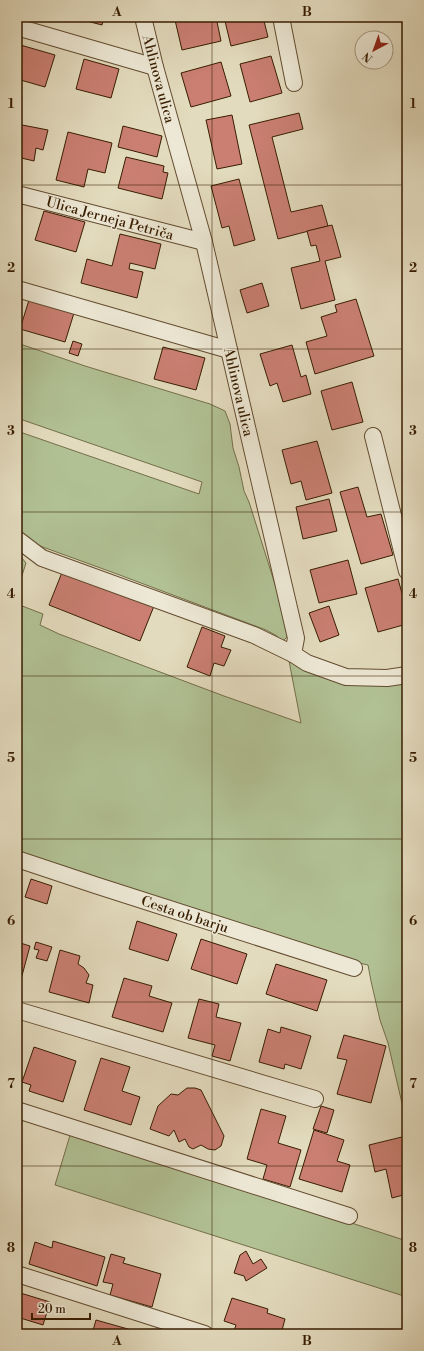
<svg xmlns="http://www.w3.org/2000/svg" width="424" height="1351" viewBox="0 0 424 1351" font-family="'Libre Bodoni',serif">
	<rect width="100%" height="100%" fill="#e3dbbe"/>
	<filter id="stains"><feTurbulence type="fractalNoise" baseFrequency=".005" numOctaves="4"/><feColorMatrix values="0 0 0 0 .2 0 0 0 0 .09 0 0 0 0 .02 0 0 0 .5 -.17"/></filter>
	<radialGradient id="worn" r=".72"><stop offset=".6" stop-color="#630" stop-opacity="0"/><stop offset="1" stop-color="#630" stop-opacity=".3"/></radialGradient>
	<g fill="#b1c194" stroke="#746f4a">
		<polygon points="17,343 85,366 210,404 225,411 230,424 233,448 239,467 244,491 249,502 285,616 288,636 283,641 279,640 277,636 266,630 117,574 29,542 17,531 17,431 199,494 202,482 17,418"/>
		<polygon points="17,552 26,563 17,591"/>
		<polygon points="17,604 43,614 40,625 59,634 224,696 301,723 289,661 407,681 407,1125 388,1043 380,1020 371,981 368,965 341,959 17,853"/>
		<polygon points="71,1132 407,1241 407,1297 55,1185"/>
	</g>
	<g fill="#ca7f72" stroke="#381d01">
		<polygon points="75,17 104,17 102,25 75,18"/>
		<polygon points="188,17 216,17 221,41 182,50 175,20"/>
		<polygon points="224,17 263,17 268,37 231,46"/>
		<polygon points="17,44 55,55 45,87 17,79"/>
		<polygon points="271,56 282,93 250,102 240,64"/>
		<polygon points="84,59 119,69 111,98 76,89"/>
		<polygon points="221,62 231,96 191,107 181,73"/>
		<polygon points="299,113 303,129 272,137 291,212 322,205 328,226 278,239 249,125"/>
		<polygon points="232,115 242,164 217,169 206,120"/>
		<polygon points="17,124 48,130 43,150 36,148 34,161 17,157"/>
		<polygon points="123,126 162,136 157,157 118,147"/>
		<polygon points="68,132 112,143 105,173 88,169 84,187 56,180"/>
		<polygon points="126,157 164,166 163,172 168,173 162,199 118,188"/>
		<polygon points="239,179 255,240 234,246 229,226 222,228 211,186"/>
		<polygon points="44,211 85,222 76,252 35,240"/>
		<polygon points="332,225 341,257 325,261 335,300 301,309 291,268 320,261 316,245 311,246 307,231"/>
		<polygon points="120,234 161,244 155,269 130,263 129,269 143,272 137,298 81,283 87,259 112,266"/>
		<polygon points="262,283 269,306 247,313 240,290"/>
		<polygon points="356,299 374,356 315,374 306,342 327,336 321,317 337,312 335,305"/>
		<polygon points="29,300 74,313 65,342 20,329"/>
		<polygon points="73,341 82,344 78,356 69,353"/>
		<polygon points="292,345 301,377 306,375 311,394 283,402 277,383 270,386 260,354"/>
		<polygon points="163,347 205,358 196,390 154,379"/>
		<polygon points="352,382 363,422 332,430 321,391"/>
		<polygon points="317,441 332,493 306,500 301,481 291,484 282,450"/>
		<polygon points="358,487 367,517 381,514 393,555 361,564 340,492"/>
		<polygon points="329,499 337,531 303,539 296,507"/>
		<polygon points="348,560 357,594 319,603 310,570"/>
		<polygon points="63,570 154,606 140,641 49,605"/>
		<polygon points="398,579 407,611 407,624 378,632 365,588"/>
		<polygon points="329,606 339,635 320,642 309,613"/>
		<polygon points="202,627 225,636 221,647 231,650 224,666 214,663 210,676 187,667"/>
		<polygon points="31,879 52,886 47,904 25,897"/>
		<polygon points="137,921 177,934 168,961 129,949"/>
		<polygon points="201,939 247,954 237,984 191,969"/>
		<polygon points="17,942 30,946 20,983 17,982"/>
		<polygon points="36,942 52,947 47,961 36,958 39,950 34,949"/>
		<polygon points="60,950 80,956 78,964 84,968 89,975 86,983 93,985 89,1003 49,992"/>
		<polygon points="276,964 327,980 317,1011 266,994"/>
		<polygon points="124,978 152,986 149,996 172,1003 163,1032 112,1017"/>
		<polygon points="199,999 219,1004 216,1017 241,1023 230,1061 212,1056 215,1045 188,1038"/>
		<polygon points="281,1027 311,1036 301,1069 285,1064 284,1069 259,1062 268,1029 280,1033"/>
		<polygon points="344,1035 386,1046 371,1103 337,1094 347,1060 337,1058"/>
		<polygon points="34,1047 76,1061 63,1102 29,1091 31,1085 22,1082"/>
		<polygon points="101,1058 130,1067 122,1091 140,1097 131,1125 84,1110"/>
		<polygon points="187,1088 195,1088 201,1090 224,1136 221,1146 215,1150 208,1149 201,1145 193,1149 189,1147 185,1139 179,1142 174,1130 169,1136 150,1129 158,1106 171,1094 178,1095"/>
		<polygon points="321,1106 334,1110 327,1133 313,1129"/>
		<polygon points="261,1109 286,1116 278,1143 301,1150 290,1187 263,1179 267,1165 247,1159"/>
		<polygon points="314,1130 344,1140 337,1161 350,1165 342,1192 299,1179"/>
		<polygon points="406,1136 407,1141 407,1194 392,1198 386,1169 375,1172 369,1145"/>
		<polygon points="17,1144 22,1145 17,1161"/>
		<polygon points="53,1241 105,1257 97,1286 29,1264 35,1242 52,1248"/>
		<polygon points="246,1251 253,1264 261,1259 267,1268 246,1281 244,1276 234,1273 240,1255"/>
		<polygon points="111,1254 125,1258 123,1263 161,1274 152,1307 110,1295 113,1284 103,1282"/>
		<polygon points="17,1292 50,1302 43,1325 17,1317"/>
		<polygon points="232,1298 268,1309 267,1313 285,1319 281,1334 233,1334 236,1325 224,1321"/>
		<polygon points="96,1320 135,1331 134,1334 92,1334"/>
		<polygon points="165,1330 180,1334 164,1334"/>
	</g>
	<g fill="none" stroke-linecap="round" stroke-linejoin="round">
		<defs>
			<g id="minor">
				<polyline points="143,17 155,67 204,242 296,638 293,654 307,663 346,677 387,678 407,675"/>
				<polyline points="281,17 294,83"/>
				<polyline points="17,27 155,67"/>
				<polyline points="17,194 204,242"/>
				<polyline points="17,289 229,350"/>
				<polyline points="373,436 407,571"/>
				<polyline points="17,539 42,558 254,635 293,654"/>
				<polyline points="17,859 95,885 354,968"/>
				<polyline points="17,1010 315,1099"/>
				<polyline points="17,1110 349,1216"/>
				<polyline points="17,1274 205,1334"/>
			</g>
		</defs>
		<use href="#minor" stroke="#634c30" stroke-width="18"/>
		<use href="#minor" stroke="#ede8d5" stroke-width="16"/>
	</g>
	<path fill="none" stroke="#381d01" stroke-width="1" stroke-opacity="0.55" d="M212,17V1334M17,185H407M17,349H407M17,512H407M17,676H407M17,839H407M17,1002H407M17,1166H407"/>
	<g text-anchor="middle" stroke-width="3" stroke-linejoin="round" paint-order="stroke">
		<g font-size="14" fill="#381d01" stroke="#ede8d5">
			<text transform="translate(159 79) rotate(75)" y="5">Ahlinova ulica</text>
			<text transform="translate(110 218) rotate(15)" y="5">Ulica Jerneja Petriča</text>
			<text transform="translate(239 392) rotate(77)" y="5">Ahlinova ulica</text>
			<text transform="translate(185 914) rotate(18)" y="5">Cesta ob barju</text>
		</g>
	</g>
	<rect width="424" height="1351" fill="none" stroke="#e3dbbe" stroke-width="44"/>
	<g transform="translate(374 50) rotate(221)"><circle r="19" fill="#ede8d5" stroke="#a59780"/>
	<path d="M0-3L7 15L0 10L-7 15Z" fill="#8f2418"/>
	<text y="-6" font-size="11" font-weight="bold" text-anchor="middle" fill="#381d01">N</text>
	</g>
	<path d="M32 1313v6h58v-6" fill="none" stroke="#381d01" stroke-width="2"/>
	<text x="38" y="1313" font-size="12" fill="#381d01" stroke="#ede8d5" stroke-width="3" paint-order="stroke">20 m</text>
	<rect x="22" y="22" width="380" height="1307" fill="none" stroke="#381d01" stroke-width="1.5"/>
	<g font-size="13" text-anchor="middle" font-weight="bold" fill="#381d01">
		<text x="117" y="16">A</text>
		<text x="307" y="16">B</text>
		<text x="11" y="108">1</text>
		<text x="413" y="108">1</text>
		<text x="11" y="272">2</text>
		<text x="413" y="272">2</text>
		<text x="11" y="435">3</text>
		<text x="413" y="435">3</text>
		<text x="11" y="598">4</text>
		<text x="413" y="598">4</text>
		<text x="11" y="762">5</text>
		<text x="413" y="762">5</text>
		<text x="11" y="925">6</text>
		<text x="413" y="925">6</text>
		<text x="11" y="1088">7</text>
		<text x="413" y="1088">7</text>
		<text x="11" y="1252">8</text>
		<text x="413" y="1252">8</text>
		<text x="117" y="1345">A</text>
		<text x="307" y="1345">B</text>
	</g>
	<rect width="100%" height="100%" filter="url(#stains)"/>
	<rect width="100%" height="100%" fill="url(#worn)"/>
</svg>
